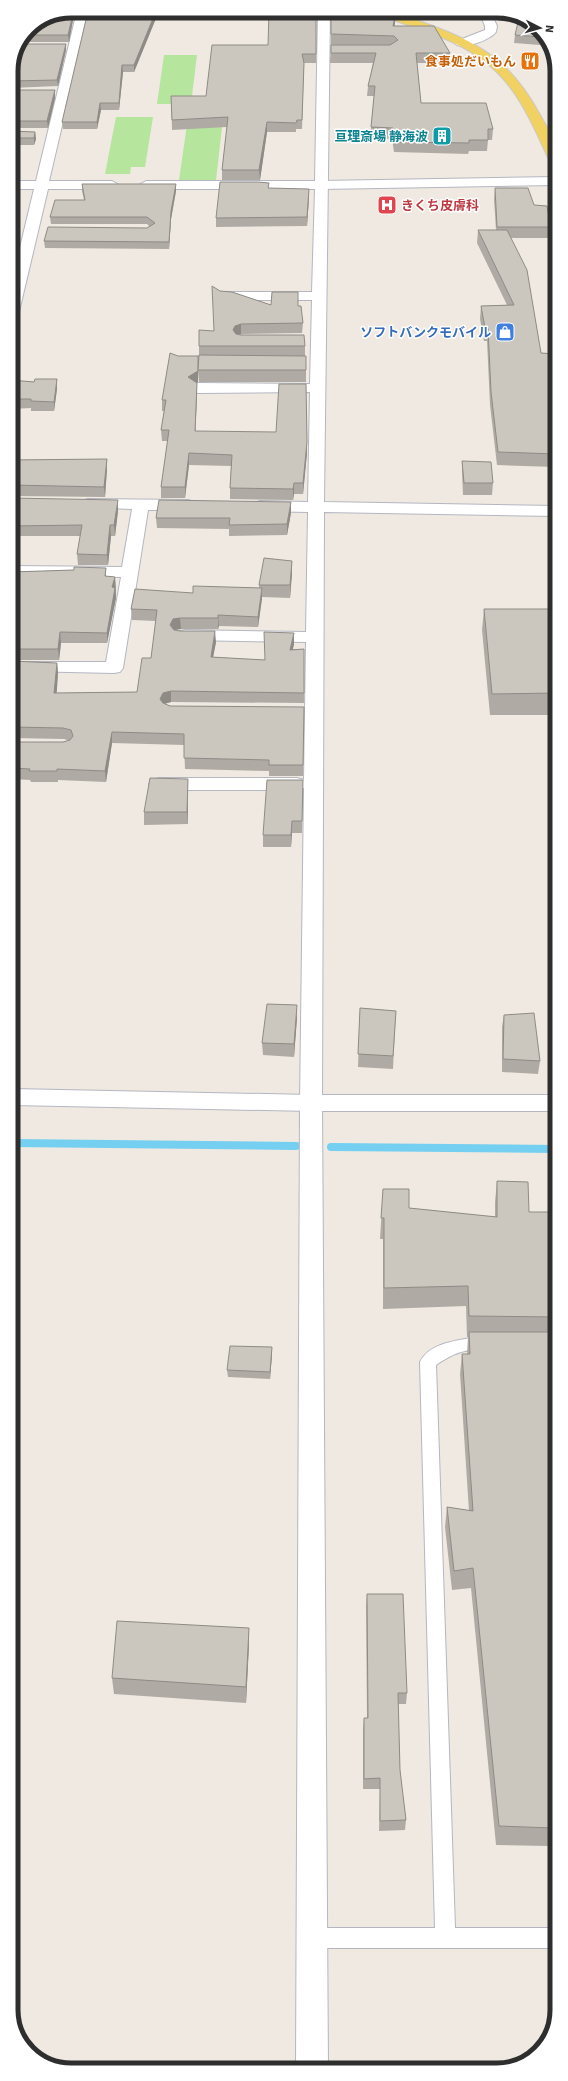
<svg xmlns="http://www.w3.org/2000/svg" width="568" height="2081" viewBox="0 0 568 2081" font-family="Signika,'Noto Sans JP',sans-serif">
	<rect width="100%" height="100%" fill="#efe9e1"/>
	<g fill="#b6e59e">
		<polygon points="164,55 197,55 191,104 157,104"/>
		<polygon points="116,117 153,117 145,167 131,167 130,174 105,174"/>
		<polygon points="188,118 223,119 216,180 179,180"/>
	</g>
	<g fill="none" stroke-linecap="round" stroke-linejoin="round">
		<g stroke="#75cff0" stroke-width="8">
			<polyline points="12,1143 296,1146"/>
			<polyline points="331,1147 556,1149"/>
		</g>
		<defs>
			<path id="service" d="M471,1338L492,1339L494,1344L492,1349C485,1351 479,1350 472,1350C458,1351 448,1357 436,1365L455,1928H557V1948H312L305,1945L302,1938L305,1931L312,1928H435L420,1362C429,1344 453,1341 471,1338Z"/>
			<g id="minor">
				<polygon points="77,11 89,11 49,181 112,181 119,185 112,189 48,189 18,316 16,319 11,320 11,285 34,189 11,189 11,181 36,181"/>
				<polygon points="318,11 330,11 324,502 556,506 556,516 324,512 322,1103 328,2069 296,2069 300,1103 304,788 297,790 159,790 152,788 149,784 152,780 159,778 297,778 304,780 306,642 186,640 180,639 177,635 180,631 186,630 306,632 308,512 260,511 254,509 252,506 254,503 260,501 308,502 310,392 198,393 193,391 190,388 193,385 198,383 310,384 312,300 226,300 221,299 219,296 221,293 226,292 312,292 315,189 146,189 139,185 146,181 315,181"/>
				<path d="M479,11H490L497,26L496,32C490,40 467,48 457,45L455,43L457,41L485,30V26Z"/>
				<polygon points="88,499 188,500 194,502 196,505 194,508 188,510 148,510 123,668 120,672 114,673 23,671 20,667 23,663 29,662 106,662 121,577 11,576 11,566 122,567 132,509 82,507 80,504 82,501"/>
			</g>
			<g id="tertiary">
				<path d="M504,11L511,15C505,18 484,18 479,12Z"/>
				<polygon points="556,177 556,185 321,189 314,185 321,181"/>
				<polygon points="12,1089 311,1095 556,1095 556,1111 311,1111 12,1105"/>
			</g>
			<path id="primary" d="M375,11C394,11 409,17 427,24C481,43 512,63 540,115C545,124 554,137 556,148C557,153 556,160 556,166L550,162C518,91 502,58 425,31C416,27 380,17 375,11Z"/>
		</defs>
		<use href="#service" stroke="#b4b7c1" stroke-width="2"/>
		<use href="#minor" stroke="#b4b7c1" stroke-width="2"/>
		<use href="#tertiary" stroke="#b4b7c1" stroke-width="2"/>
		<use href="#primary" stroke="#c9c9c9" stroke-width="2"/>
		<use href="#service" fill="#fff" fill-rule="evenodd"/>
		<use href="#minor" fill="#fff" fill-rule="evenodd"/>
		<use href="#tertiary" fill="#fff" fill-rule="evenodd"/>
		<use href="#primary" fill="#f2d163" fill-rule="evenodd"/>
	</g>
	<g fill="#afaba4">
		<polygon points="71,11 76,11 75,14 73,14 73,20 69,42 23,42 29,28"/>
		<polygon points="159,11 134,72 123,72 119,110 101,110 97,129 63,129 62,122"/>
		<polygon points="360,11 397,11 397,12 395,12 395,26 450,53 450,63 417,63 421,103 493,129 492,140 488,140 487,151 469,151 468,154 394,152 392,139 371,138 371,127 374,96 367,96 368,86 373,63 330,63 331,45 355,45 331,45 331,17 360,17"/>
		<polygon points="316,18 316,63 304,63 302,129 296,129 296,132 267,132 260,180 222,180 222,170 227,127 172,130 171,96 206,96 268,45"/>
		<polygon points="515,35 540,37 540,45 514,43"/>
		<polygon points="66,44 66,50 58,86 11,88 11,71"/>
		<polygon points="11,90 55,90 55,98 48,128 11,128"/>
		<polygon points="11,131 35,132 36,139 34,145 11,145"/>
		<polygon points="82,184 176,184 176,191 171,219 169,249 45,248 44,241 147,228 150,227 147,224 51,224 50,217 84,200 82,191"/>
		<polygon points="269,188 309,197 307,226 216,227 216,218"/>
		<polygon points="495,188 534,205 551,227 550,238 511,238 541,353 556,354 556,468 555,467 497,465 490,405 487,341 484,341 480,319 481,306 507,305 477,243 478,230 496,230 494,199"/>
		<polygon points="220,291 271,305 298,306 303,323 302,333 241,334 238,334 305,346 305,356 246,356 306,356 306,382 199,382 198,372 198,382 196,383 197,394 195,431 307,442 307,453 303,494 294,494 293,500 230,499 230,488 231,466 189,465 185,498 161,498 161,487 168,441 162,441 161,430 164,411 162,411 162,400 178,356 198,356 199,355 199,346 214,331"/>
		<polygon points="57,379 57,389 54,411 31,411 31,408 11,409 11,380 34,382"/>
		<polygon points="107,459 107,469 105,497 11,496 11,460"/>
		<polygon points="462,461 493,483 492,495 463,495 462,473"/>
		<polygon points="11,498 118,511 115,536 111,536 108,565 78,565 77,554 80,536 11,536"/>
		<polygon points="291,502 291,513 287,535 229,536 229,529 157,528 156,518"/>
		<polygon points="292,561 292,573 290,598 262,597 258,627 219,626 218,629 181,629 175,630 216,642 213,657 265,660 294,633 294,644 293,649 304,649 304,703 171,702 164,704 170,706 304,707 303,776 269,776 269,771 185,769 184,745 112,743 106,782 58,780 58,782 31,782 30,780 11,779 11,742 63,742 70,741 64,739 11,738 11,661 57,663 58,673 56,693 137,692 151,658 156,621 132,620 131,609 193,593 259,588 259,585"/>
		<polygon points="106,568 106,576 115,577 116,587 116,598 107,643 61,643 59,660 11,660 11,572 74,570"/>
		<polygon points="484,609 556,609 556,715 490,715 482,630"/>
		<polygon points="303,780 302,833 292,833 291,847 263,847 263,835"/>
		<polygon points="188,792 188,824 144,825 144,812"/>
		<polygon points="551,964 556,964 556,1002 549,975"/>
		<polygon points="360,1008 396,1011 393,1069 358,1067"/>
		<polygon points="504,1015 540,1061 538,1074 502,1072 502,1027"/>
		<polygon points="297,1018 294,1057 263,1055 262,1043"/>
		<polygon points="497,1181 529,1212 556,1212 557,1897 548,1897 549,1846 496,1845 471,1588 452,1590 445,1527 447,1507 469,1511 460,1374 462,1354 467,1354 468,1337 467,1337 466,1306 383,1309 383,1239 380,1239 383,1189 409,1208 495,1217 495,1202"/>
		<polygon points="272,1354 270,1379 228,1377 227,1370"/>
		<polygon points="367,1594 407,1693 406,1704 398,1704 400,1770 406,1820 405,1830 379,1831 380,1789 363,1789 363,1729 364,1718 367,1718 366,1606"/>
		<polygon points="249,1628 249,1644 246,1703 114,1694 112,1678"/>
	</g>
	<g fill="#8e8b86">
		<polygon points="156,11 159,11 134,72 134,65"/>
		<polygon points="396,12 395,22 393,36 393,26"/>
		<polygon points="73,14 73,20 69,42 68,35"/>
		<polygon points="66,44 66,50 58,86 57,80"/>
		<polygon points="122,65 123,72 119,110 119,103"/>
		<polygon points="55,90 55,98 48,128 47,121"/>
		<polygon points="100,103 101,110 97,129 97,122"/>
		<polygon points="267,122 267,132 260,180 259,170"/>
		<polygon points="35,132 36,139 34,145 34,138"/>
		<polygon points="176,184 176,191 171,219 169,249 169,242 171,211"/>
		<polygon points="309,189 309,197 307,226 307,217"/>
		<polygon points="241,324 241,334 235,335 233,330 235,326"/>
		<polygon points="198,356 198,382 188,388 188,377"/>
		<polygon points="57,379 57,389 54,411 54,402"/>
		<polygon points="197,383 197,394 195,442 195,431"/>
		<polygon points="307,442 307,453 303,494 303,483"/>
		<polygon points="189,453 189,465 185,498 185,487"/>
		<polygon points="107,459 107,469 105,497 104,487"/>
		<polygon points="294,483 294,494 293,500 293,489"/>
		<polygon points="118,500 118,511 115,536 114,525"/>
		<polygon points="291,502 291,513 287,535 287,524"/>
		<polygon points="110,525 111,536 108,565 107,555"/>
		<polygon points="292,561 292,573 290,598 290,585"/>
		<polygon points="115,577 116,598 107,643 107,633 112,587"/>
		<polygon points="262,588 262,599 258,627 258,617"/>
		<polygon points="218,615 219,626 218,629"/>
		<polygon points="180,618 181,629 174,630 170,625 173,619"/>
		<polygon points="215,631 216,642 211,668 211,657"/>
		<polygon points="60,632 61,643 59,660 58,649"/>
		<polygon points="294,633 294,644 290,660 290,650"/>
		<polygon points="57,663 58,673 56,704 54,693"/>
		<polygon points="171,691 171,702 164,704 161,710 160,699 163,693"/>
		<polygon points="112,732 112,743 106,782 105,771"/>
		<polygon points="188,779 188,824 187,812"/>
		<polygon points="292,821 292,833 291,847 291,835"/>
		<polygon points="297,1005 297,1018 294,1057 294,1044"/>
		<polygon points="272,1347 272,1354 270,1379 270,1372"/>
		<polygon points="249,1628 249,1644 246,1703 246,1687"/>
	</g>
	<g fill="#cbc7bf" stroke="#8e8b86">
		<polygon points="88,11 156,11 134,65 122,65 119,103 100,103 97,122 62,122"/>
		<polygon points="307,11 307,18 316,18 316,54 302,54 304,63 302,120 297,120 296,123 267,122 259,170 222,170 228,117 172,120 171,96 206,96 212,45 268,45 269,12"/>
		<polygon points="360,11 394,11 396,12 393,26 434,26 450,53 416,53 421,103 486,103 493,129 488,129 488,140 469,140 469,143 394,142 393,128 371,127 375,86 368,86 376,53 331,53 331,45 390,45 398,40 394,36 331,34 331,17 360,17"/>
		<polygon points="66,13 73,14 68,35 26,35 29,28"/>
		<polygon points="519,18 537,26 540,32 540,37 515,35"/>
		<polygon points="22,44 66,44 57,80 11,81 11,71"/>
		<polygon points="11,90 55,90 47,121 11,121"/>
		<polygon points="11,131 35,132 34,138 11,138"/>
		<polygon points="220,182 258,182 269,183 268,188 309,189 307,217 216,218"/>
		<polygon points="82,184 176,184 171,211 169,242 44,241 48,227 147,228 155,223 147,217 50,217 55,200 85,200"/>
		<polygon points="495,188 528,188 534,205 547,206 551,227 497,227"/>
		<polygon points="478,230 507,230 527,270 541,353 556,354 556,376 554,376 556,387 556,454 498,452 491,392 488,328 485,328 481,306 514,305"/>
		<polygon points="212,286 220,291 232,292 271,305 272,292 298,292 298,306 301,306 303,323 241,324 235,326 233,330 236,334 241,335 304,335 305,346 199,346 199,330 214,331"/>
		<polygon points="170,353 178,356 198,356 198,371 188,377 197,383 195,431 276,432 279,384 306,384 307,442 303,483 294,483 293,489 230,488 232,455 189,453 185,487 161,487 169,430 161,430 166,400 162,400"/>
		<polygon points="199,355 306,356 306,370 198,370"/>
		<polygon points="35,379 57,379 54,402 31,401 31,399 11,399 11,380 34,382"/>
		<polygon points="107,459 104,487 11,485 11,460"/>
		<polygon points="462,461 491,462 493,483 464,483"/>
		<polygon points="11,498 118,500 114,525 110,525 107,555 77,554 82,525 11,526"/>
		<polygon points="159,500 291,502 287,524 229,525 230,518 156,518"/>
		<polygon points="264,558 292,561 290,585 259,585"/>
		<polygon points="74,567 106,568 105,576 115,577 112,587 115,588 107,633 60,632 58,649 11,649 11,572 74,570"/>
		<polygon points="193,586 262,588 258,617 218,615 218,618 180,618 173,619 170,625 174,630 180,631 215,631 211,657 265,660 264,632 294,633 290,650 304,649 304,693 171,691 163,693 160,699 163,703 170,706 304,707 303,765 269,765 269,760 184,758 184,734 112,732 105,771 57,769 57,771 29,771 30,769 11,768 11,742 63,742 70,740 73,736 71,730 63,728 11,727 11,661 57,663 54,693 137,692 142,658 151,658 157,610 131,609 135,589 193,593"/>
		<polygon points="484,609 556,609 556,693 492,694"/>
		<polygon points="150,778 188,779 187,812 144,812"/>
		<polygon points="267,780 303,780 302,821 292,821 291,835 263,835"/>
		<polygon points="551,964 556,964 556,985"/>
		<polygon points="267,1004 297,1005 294,1044 262,1043"/>
		<polygon points="360,1008 396,1011 393,1056 358,1054"/>
		<polygon points="534,1013 540,1061 503,1059 504,1015"/>
		<polygon points="497,1181 528,1182 529,1212 556,1212 557,1317 469,1316 468,1286 384,1288 384,1218 381,1218 383,1189 409,1189 409,1208 497,1217"/>
		<polygon points="469,1332 557,1332 557,1879 552,1879 552,1828 499,1826 473,1568 454,1571 447,1507 473,1511 462,1354 470,1354"/>
		<polygon points="230,1346 272,1347 270,1372 227,1370"/>
		<polygon points="367,1594 403,1594 407,1693 398,1693 400,1770 406,1820 380,1821 380,1778 364,1779 364,1718 368,1718"/>
		<polygon points="117,1621 249,1628 246,1687 112,1678"/>
	</g>
	<defs>
		<symbol id="restaurant-square" viewBox="-11 -11 22 22"><rect x="-9" y="-9" width="18" height="18" rx="4" fill="#e8710a" stroke="#fff"/><path d="M-5-6h1v4h1v-4h1v4h1v-4h1v5L-1.5 .5V6h-2V.5L-5-1ZM5-6V6H3V1.5H1.5Q1.5-4 5-6Z" fill="#fff"/></symbol>
		<symbol id="building-square" viewBox="-11 -11 22 22"><rect x="-9" y="-9" width="18" height="18" rx="4" fill="#0f9aa8" stroke="#fff"/><path d="M-4-6H4V6H1V3H-1V6H-4ZM-2.5-4.3h1.7v1.8h-1.7ZM.8-4.3h1.7v1.8H.8ZM-2.5-1h1.7V.8h-1.7ZM.8-1h1.7V.8H.8Z" fill="#fff"/></symbol>
		<symbol id="hospital-square" viewBox="-11 -11 22 22"><rect x="-9" y="-9" width="18" height="18" rx="4" fill="#e0444e" stroke="#fff"/><path d="M-5-5h3v3.5h4V-5h3V5h-3V1.5h-4V5h-3Z" fill="#fff"/></symbol>
		<symbol id="shop-square" viewBox="-11 -11 22 22"><rect x="-9" y="-9" width="18" height="18" rx="4" fill="#3f7fe0" stroke="#fff"/><path d="M-5-2.5h2.3a2.7 3.5 0 0 1 5.4 0H5L5.5 6h-11ZM-1.5-2.5h3a1.5 2.3 0 0 0-3 0Z" fill="#fff"/></symbol>
	</defs>
	<g fill-rule="evenodd">
		<use href="#restaurant-square" x="519" y="50" width="22" height="22"/>
		<use href="#building-square" x="431" y="125" width="22" height="22"/>
		<use href="#hospital-square" x="376" y="194" width="22" height="22"/>
		<use href="#shop-square" x="494" y="321" width="22" height="22"/>
	</g>
	<g text-anchor="middle" stroke-width="3" stroke-linejoin="round" paint-order="stroke">
		<g font-size="13" font-weight="bold" fill="#c56008" stroke="#fff" text-anchor="end">
			<text x="516" y="66">食事処だいもん</text>
		</g>
		<g font-size="13" font-weight="bold" fill="#0d838f" stroke="#fff" text-anchor="end">
			<text x="428" y="141">亘理斎場 静海波</text>
		</g>
		<g font-size="13" font-weight="bold" fill="#be3a42" stroke="#fff" text-anchor="start">
			<text x="401" y="210">きくち皮膚科</text>
		</g>
		<g font-size="13" font-weight="bold" fill="#366cbe" stroke="#fff" text-anchor="end">
			<text x="491" y="337">ソフトバンクモバイル</text>
		</g>
	</g>
	<path d="M0 0H568V2081H0ZM71 18H497A53 53 0 0 1 550 71V2010A53 53 0 0 1 497 2063H71A53 53 0 0 1 18 2010V71A53 53 0 0 1 71 18Z" fill="#fff" fill-rule="evenodd"/>
	<path fill="none" stroke="#2e2e2e" stroke-width="5" d="M71 18H497A53 53 0 0 1 550 71V2010A53 53 0 0 1 497 2063H71A53 53 0 0 1 18 2010V71A53 53 0 0 1 71 18Z"/>
	<g transform="translate(540 28) rotate(96)" stroke="#ffffff" stroke-width="3" paint-order="stroke">
	<path d="M0-3L7 15L0 10L-7 15Z" fill="#2e2e2e"/>
	<text y="-6" font-size="11" font-weight="bold" text-anchor="middle" fill="#2e2e2e">N</text>
	</g>
</svg>
